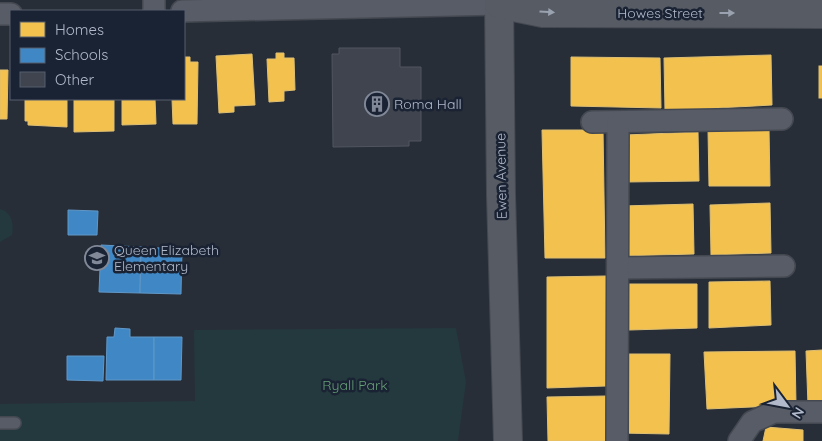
<svg xmlns="http://www.w3.org/2000/svg" width="822" height="441" viewBox="0 0 822 441" font-family="Quicksand,sans-serif">
	<rect width="100%" height="100%" fill="#282e38"/>
	<g fill="#24393e">
		<path d="M0,209C12,212 14,224 12,235L0,242Z"/>
		<polygon points="456,328 466,382 458,441 0,441 0,404 195,401 194,330"/>
	</g>
	<g fill="#f2c14e" stroke="#debf73">
		<polygon points="276,53 284,53 284,58 294,58 295,90 284,91 284,101 269,102 267,59 276,59"/>
		<polygon points="252,54 255,105 234,106 234,112 219,113 216,56"/>
		<polygon points="771,55 772,105 665,111 664,58"/>
		<polygon points="184,57 190,57 190,62 198,62 197,124 173,124 172,99 169,99 184,99"/>
		<polygon points="571,57 660,58 661,108 571,106"/>
		<rect x="819" y="66" width="3" height="32"/>
		<polygon points="0,70 8,70 7,119 0,119"/>
		<polygon points="25,99 67,99 67,127 28,125 28,121 25,121"/>
		<polygon points="74,99 114,99 114,131 74,132"/>
		<polygon points="122,99 155,99 156,124 122,125"/>
		<polygon points="769,129 770,186 709,186 708,130"/>
		<polygon points="542,130 603,130 605,258 545,258"/>
		<polygon points="698,132 699,181 626,182 625,135"/>
		<polygon points="770,203 771,253 711,255 710,205"/>
		<polygon points="693,204 694,254 622,256 622,206"/>
		<polygon points="606,276 606,386 547,388 547,277"/>
		<polygon points="770,281 771,325 709,328 709,282"/>
		<polygon points="628,284 697,284 697,328 629,330"/>
		<polygon points="822,350 822,405 808,405 806,351"/>
		<polygon points="795,351 796,405 707,409 704,352"/>
		<polygon points="623,354 670,354 669,434 620,433"/>
		<polygon points="606,396 607,441 548,441 547,397"/>
		<polygon points="766,427 803,430 803,441 763,441"/>
	</g>
	<g fill="#3f88c5" stroke="#6197c6">
		<polygon points="68,210 98,211 97,235 68,235"/>
		<polygon points="101,245 141,247 140,293 99,292"/>
		<polygon points="141,247 182,249 181,294 140,293"/>
		<polygon points="115,328 130,329 130,337 154,337 154,380 106,380 107,337 114,337"/>
		<polygon points="154,337 182,337 181,380 154,380"/>
		<polygon points="67,356 104,356 103,381 67,380"/>
	</g>
	<polygon fill="#3f444e" stroke="#505560" points="339,48 400,48 400,67 421,67 421,141 409,141 409,146 333,147 332,54 339,54"/>
	<g fill="none" stroke-linecap="round" stroke-linejoin="round">
		<defs>
			<polyline id="lane" points="0,423 15,423"/>
			<g id="street">
				<polyline points="154,11 154,0"/>
				<polyline points="182,11 499,4"/>
				<polyline points="0,14 11,14"/>
				<polyline points="592,122 782,119"/>
				<polyline points="618,268 784,266"/>
				<polyline points="617,441 618,122"/>
				<polyline points="739,441 752,422 774,412 822,412"/>
			</g>
			<g id="secondary">
				<polyline points="499,0 501,195 508,441"/>
				<polyline points="499,4 543,13 822,14"/>
			</g>
		</defs>
		<use href="#lane" stroke="#444951" stroke-width="14"/>
		<use href="#street" stroke="#444951" stroke-width="24"/>
		<use href="#secondary" stroke="#444951" stroke-width="30"/>
		<use href="#lane" stroke="#585c66" stroke-width="11"/>
		<use href="#street" stroke="#585c66" stroke-width="21"/>
		<use href="#secondary" stroke="#575b64" stroke-width="28"/>
	</g>
	<defs><path id="oneway-solid" d="M-6-.8H1V-3.2L6.5 0L1 3.2V.8H-6Z" transform="scale(1.25)"/></defs>
	<g fill="#9aa2b0">
		<use href="#oneway-solid" transform="translate(547 12) rotate(3)"/>
		<use href="#oneway-solid" transform="translate(727 13)"/>
	</g>
	<defs>
		<symbol id="building-ring" viewBox="-11 -11 22 22"><circle r="9.5" fill="#1a2333" stroke="#818897" stroke-width="1.5"/><path d="M-4-6H4V6H1V3H-1V6H-4ZM-2.5-4.3h1.7v1.8h-1.7ZM.8-4.3h1.7v1.8H.8ZM-2.5-1h1.7V.8h-1.7ZM.8-1h1.7V.8H.8Z" fill="#818897"/></symbol>
		<symbol id="school-ring" viewBox="-11 -11 22 22"><circle r="9.5" fill="#1a2333" stroke="#818897" stroke-width="1.5"/><path d="M0-5L7-2L0 1L-7-2ZM-4 1L0 2.5L4 1V4Q0 6-4 4Z" fill="#818897"/></symbol>
	</defs>
	<g fill-rule="evenodd">
		<use href="#building-ring" x="363" y="90" width="28" height="28"/>
		<use href="#school-ring" x="83" y="244" width="28" height="28"/>
	</g>
	<g text-anchor="middle" stroke-width="5" stroke-linejoin="round" paint-order="stroke">
		<g font-size="14" fill="#b1b9ca" stroke="#1a2333">
			<text x="660" y="18">Howes Street</text>
			<text transform="translate(501 176) rotate(-91)" y="5">Ewen Avenue</text>
		</g>
		<g font-size="14" fill="#b1b9ca" stroke="#1a2333" text-anchor="start">
			<text x="394" y="109">Roma Hall</text>
			<text x="114" y="255">Queen Elizabeth<tspan x="114" dy="16">Elementary</tspan></text>
		</g>
		<g font-size="14" fill="#659d75" stroke="#1a2333">
			<text x="355" y="390">Ryall Park</text>
		</g>
	</g>
	<rect x="10" y="10" width="175" height="90" fill="#1a2333" stroke="#565f6f"/>
	<rect x="20" y="22" width="25" height="15" fill="#f2c14e" stroke="#565f6f"/>
	<text x="55" y="35" font-size="15" fill="#b1b9ca">Homes</text>
	<rect x="20" y="48" width="25" height="15" fill="#3f88c5" stroke="#565f6f"/>
	<text x="55" y="60" font-size="15" fill="#b1b9ca">Schools</text>
	<rect x="20" y="72" width="25" height="15" fill="#3f444e" stroke="#565f6f"/>
	<text x="55" y="85" font-size="15" fill="#b1b9ca">Other</text>
	<g transform="translate(787 406) rotate(122)" stroke="#1a2333" stroke-width="4" paint-order="stroke">
	<path d="M0-4L9 19L0 12L-9 19Z" fill="#b1b9ca"/>
	<text y="-8" font-size="14" font-weight="bold" text-anchor="middle" fill="#b1b9ca">N</text>
	</g>
</svg>
